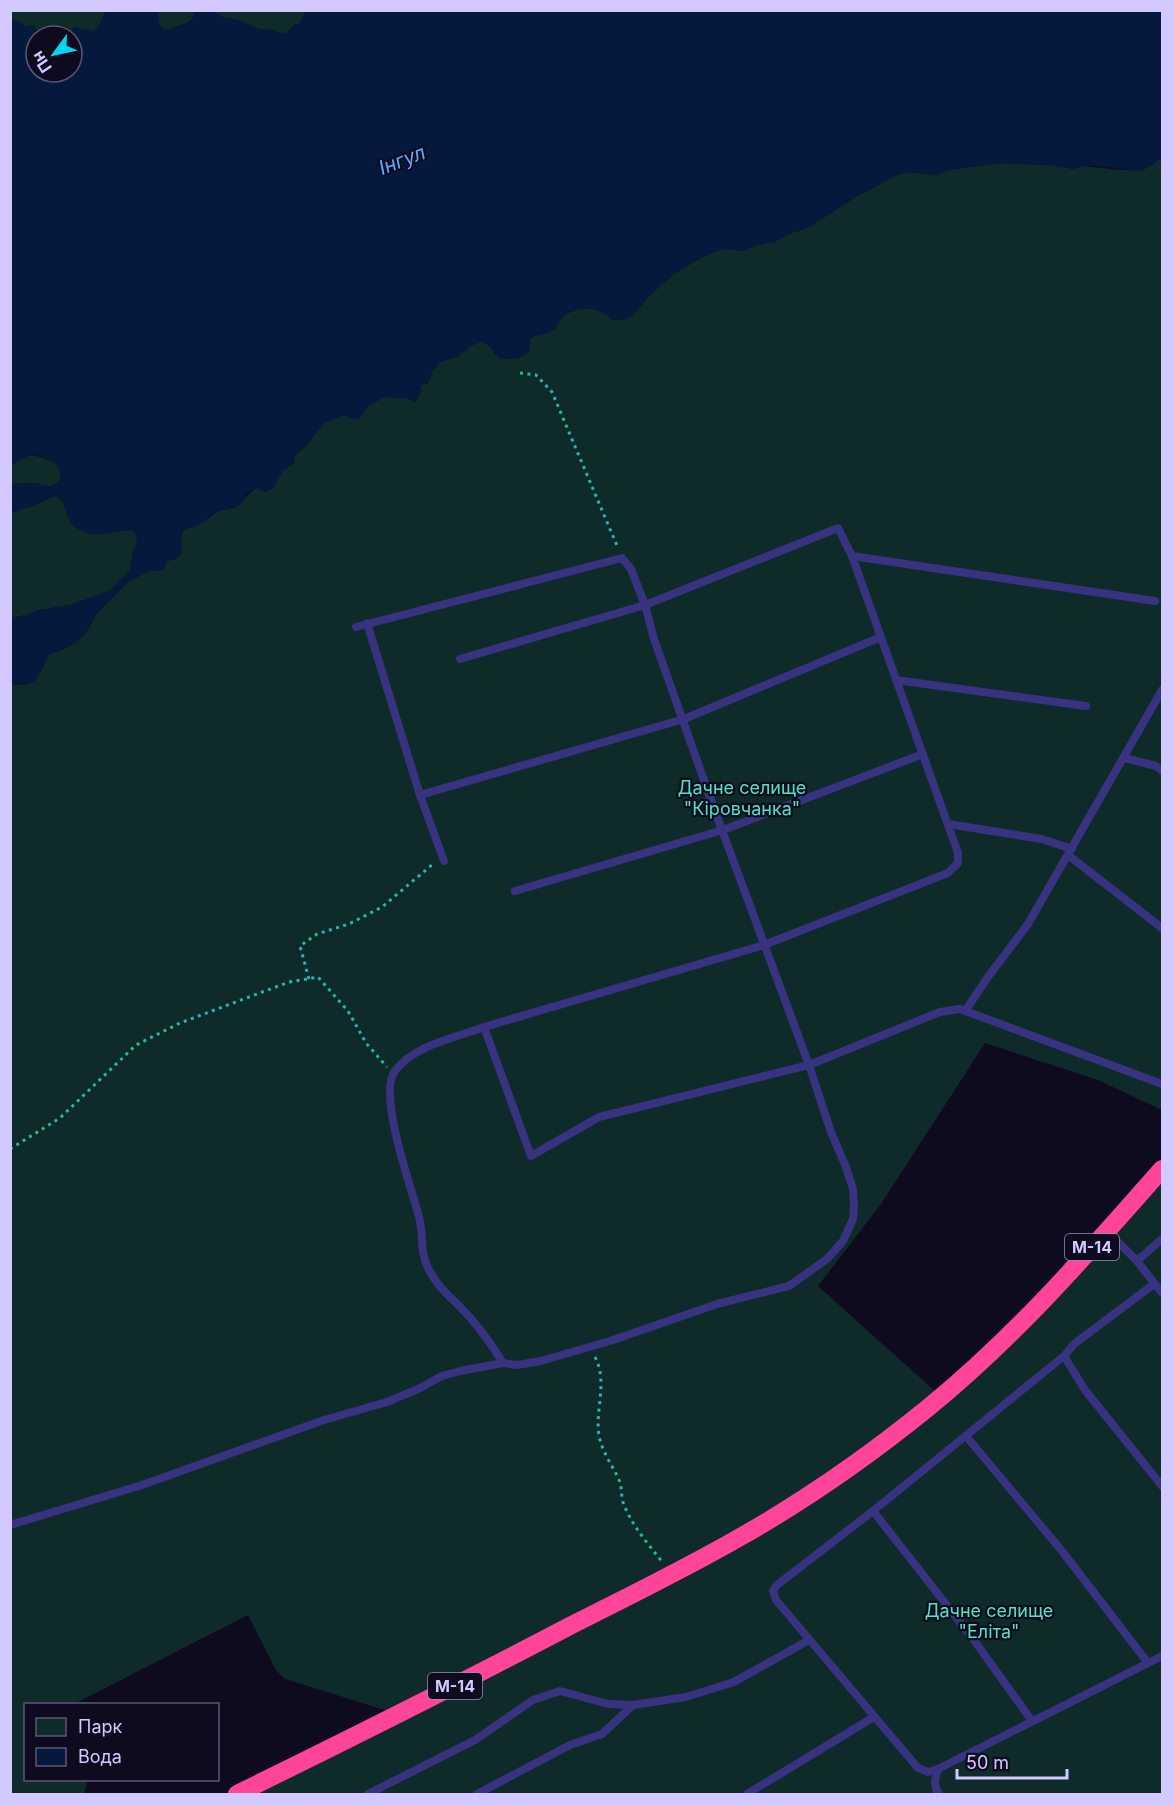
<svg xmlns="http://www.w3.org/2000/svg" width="1173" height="1805" viewBox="0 0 1173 1805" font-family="Inter,sans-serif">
	<rect width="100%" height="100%" fill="#0f0b1f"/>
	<g fill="#0e2a29">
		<path d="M11,11H105L100,24L94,31L78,29L76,37L79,43L74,46H72V36C58,36 40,37 32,25L25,27L21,23L11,19Z"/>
		<path d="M158,11H194V17C188,25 172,31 162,29L157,22Z"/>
		<polygon points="212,11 307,11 299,24 294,25 287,33 283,34 272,30 259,29 238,20 222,17"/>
		<path d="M1162,157V1110L1098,1080L985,1043L881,1204L818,1286L936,1392L820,1479L736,1531L388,1711L285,1679L276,1670L248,1615L74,1704H26V1780H85L87,1784L84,1794H11L10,684C38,688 39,674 49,654L64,649L85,634L97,613L129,581L151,570L158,571L164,568L167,561L176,559L183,530L204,521L219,511L236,507L255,488C276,495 272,486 282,471C285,467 290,465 294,463L295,455L304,448L324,423L344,415H361L368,406L384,397L428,383L432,371L440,362L450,359L476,343L483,342L490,346L496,355L529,342L530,338C539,333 548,333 556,328C560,311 587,304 602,311C606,313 610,317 613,320L626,319L632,316L651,294L675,273L701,258L715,251L727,249L743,251L754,246L776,241L789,234L809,227L859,195L899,174L910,172L938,175L947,170L998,163L1051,165L1073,169L1083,166L1121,170H1143Z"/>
		<path d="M27,456C42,455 61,460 61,478L57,484L49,487L35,483L11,484L10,466Z"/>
		<path d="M53,496C67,498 63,511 70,519C76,525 85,530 92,534C102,534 126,528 134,531L138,540C136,544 134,549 133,553C131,560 133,565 129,572C112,604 66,604 35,611L30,614L11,618V514L24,507H30Z"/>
		<polygon points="1162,1179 1162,1794 256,1794 675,1583 743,1545 906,1435"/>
	</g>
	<path fill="#06193d" d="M307,10L1162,11V157L1151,166L1137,171L1099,166H1083L1073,169L1051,165L998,163L947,170L938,175L910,172L899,174L859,195L809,227L789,234L776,241L754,246L743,251L727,249L716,251L701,258L675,273L651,294L632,316L626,319L613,320C598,307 577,303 561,319C556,323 558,327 553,330C547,335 538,334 530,338V350C522,360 511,360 499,358L490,346L483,342L476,343L457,357L440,362L432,371L430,381L421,385L422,391L415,402C403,395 397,400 384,397L368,406L360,418L355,420L344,415L324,423L304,448L295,455L294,463L283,471L273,488L265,492L255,488L246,494L242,504L219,511L210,515L199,525L183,530C178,539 185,548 180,556L167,561L164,568L160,571L151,570L129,581L97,613L85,634L76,643L49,654L36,680L31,683L11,684V618L30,614L35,611L69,605L109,591L130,570L132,557L137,540L134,531C127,528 123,531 116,532C101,535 82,536 71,523C65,515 66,504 60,497C48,495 41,505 30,507C21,509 19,509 11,514V484L35,483L53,487L61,478C61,463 42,452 28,456C22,458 16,463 11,466V19L21,23L25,27L32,25L37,31L55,36H36V72H72V46L77,45L79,43L72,29L74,27L94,31L100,24L105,11H158L159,25C166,33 169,29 177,26C187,23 194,23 194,11H212L222,17L238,20L259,29L274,30L283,34L287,33L294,25L299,24Z"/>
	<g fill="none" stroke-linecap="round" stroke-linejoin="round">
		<g stroke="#26b6b1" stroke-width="3" stroke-dasharray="3 4.5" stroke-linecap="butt">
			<polyline points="520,373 536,375 552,392 618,548"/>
			<polyline points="309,979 300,946 317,934 349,924 382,907 433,864"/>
			<polyline points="10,1149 60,1118 136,1045 180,1023 289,982 318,977 348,1011 366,1043 387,1067"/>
			<path d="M595,1357C609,1384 593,1413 600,1440C604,1455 614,1468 620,1482C622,1490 621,1498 624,1505C633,1527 649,1545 663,1563"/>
		</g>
		<g stroke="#383381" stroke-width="8">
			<polyline points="852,556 1155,601"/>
			<polyline points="367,623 420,795 444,861"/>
			<polyline points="460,659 645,605 838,528 852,556 958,853 958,863 948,873 764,945 484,1027"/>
			<polyline points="896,680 1086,706"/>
			<polyline points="1124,758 1156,766 1162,771"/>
			<polyline points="420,795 684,719 881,637"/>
			<polyline points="948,824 1042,839 1072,849"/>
			<polyline points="1068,855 1162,928"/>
			<polyline points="515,891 723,830 923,754"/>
			<polyline points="965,1011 988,977 1028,924 1162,690"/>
			<polyline points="1107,1231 1137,1261 1162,1293"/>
			<polyline points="1137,1261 1162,1239"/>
			<polyline points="1154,1284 1074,1344 1064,1356 873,1511 777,1585 773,1591 776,1600 918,1768 928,1772 938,1769 1162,1656"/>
			<polyline points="1064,1356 1085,1390 1162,1486"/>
			<path d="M503,1363C492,1345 479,1327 465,1312C451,1297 439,1289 429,1270C419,1251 424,1236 419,1217C412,1189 377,1094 395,1071C414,1045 455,1038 484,1027L531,1156L599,1117L809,1065L940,1012L960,1009L1162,1084"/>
			<polyline points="966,1436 1062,1551 1148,1663"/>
			<polyline points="873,1511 971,1636 1032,1721"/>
			<polyline points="10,1525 142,1485 324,1420 387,1402 418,1389 442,1376 460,1371 503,1363 517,1365 541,1361 613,1340 717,1304 789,1286 827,1259 843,1241 853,1219 854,1206 853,1189 846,1167 831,1132 809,1065 716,814 654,639 645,605 631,569 622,558 356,627"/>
			<path d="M938,1769C935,1778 933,1786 939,1794"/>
			<polyline points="368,1794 475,1740 533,1700 560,1691 608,1704 633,1705 686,1697 734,1682 809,1640"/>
			<polyline points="477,1794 570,1745 602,1734 633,1705"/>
			<polyline points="747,1794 874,1717"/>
		</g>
		<path stroke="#ff449a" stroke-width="18" d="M237,1794C347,1740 457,1685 566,1628C625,1598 685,1569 742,1536C807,1499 870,1455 929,1407C1015,1337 1089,1252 1162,1169"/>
	</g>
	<g text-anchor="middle" stroke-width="4.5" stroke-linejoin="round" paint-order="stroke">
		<g fill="#0f0b1f" stroke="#9790bc" stroke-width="1.5">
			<rect x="1065" y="1234" width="54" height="26" rx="4.5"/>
			<rect x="428" y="1673" width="54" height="26" rx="4.5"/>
		</g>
		<g font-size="16" font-weight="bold" fill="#d1c9ff">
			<text x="1092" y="1253">М-14</text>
			<text x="455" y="1692">М-14</text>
		</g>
		<g font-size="18" fill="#4fe5c3" stroke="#0f0b1f">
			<text x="742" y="794">Дачне селище<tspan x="742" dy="21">"Кіровчанка"</tspan></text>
			<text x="989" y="1617">Дачне селище<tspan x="989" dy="21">"Еліта"</tspan></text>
		</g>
		<g font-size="20" font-style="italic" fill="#57aeff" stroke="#0f0b1f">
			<text transform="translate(402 160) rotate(-21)" y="7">Інгул</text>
		</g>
	</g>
	<rect width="1173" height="1805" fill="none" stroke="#d1c9ff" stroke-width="24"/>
	<rect x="24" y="1703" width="195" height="78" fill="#0f0b1f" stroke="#5d5779" stroke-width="1.5"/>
	<rect x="36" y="1718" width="30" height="18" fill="#0e2a29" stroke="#5d5779" stroke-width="1.5"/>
	<text x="78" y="1733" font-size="18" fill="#d1c9ff">Парк</text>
	<rect x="36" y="1748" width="30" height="18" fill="#06193d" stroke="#5d5779" stroke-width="1.5"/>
	<text x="78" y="1763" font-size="18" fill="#d1c9ff">Вода</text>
	<g transform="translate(54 54) rotate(237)"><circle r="28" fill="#0f0b1f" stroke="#5d5779" stroke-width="1.5"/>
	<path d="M0-4.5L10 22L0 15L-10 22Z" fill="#00d7f4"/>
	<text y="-9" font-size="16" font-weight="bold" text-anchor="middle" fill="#d1c9ff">Пн</text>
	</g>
	<path d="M957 1769v9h110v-9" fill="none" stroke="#d1c9ff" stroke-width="3"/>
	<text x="966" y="1769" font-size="18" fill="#d1c9ff" stroke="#0f0b1f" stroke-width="4.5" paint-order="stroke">50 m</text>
</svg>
